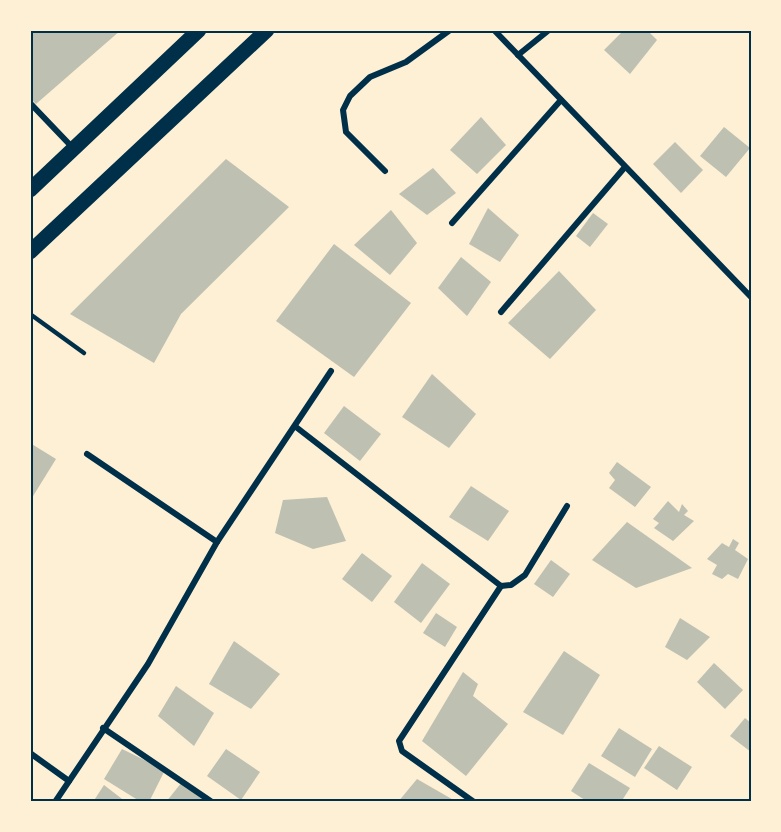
<svg xmlns="http://www.w3.org/2000/svg" width="781" height="832" viewBox="0 0 781 832" font-family="Arial,sans-serif">
	<rect width="100%" height="100%" fill="#fdf0d5"/>
	<g fill="#bec0b2">
		<polygon points="30,30 121,30 36,104 30,98"/>
		<polygon points="624,30 647,30 657,40 630,74 604,50"/>
		<polygon points="481,117 506,145 477,174 450,150"/>
		<polygon points="724,127 750,148 726,177 700,156"/>
		<polygon points="675,142 703,170 681,193 653,164"/>
		<polygon points="226,159 289,207 181,314 154,363 70,314"/>
		<polygon points="433,168 456,193 427,215 399,194"/>
		<polygon points="488,208 519,235 500,262 469,244"/>
		<polygon points="391,210 417,243 390,275 354,245"/>
		<polygon points="593,213 608,224 590,247 576,236"/>
		<polygon points="334,244 411,303 354,377 276,321"/>
		<polygon points="461,257 491,282 467,316 438,288"/>
		<polygon points="559,271 596,310 550,359 508,323"/>
		<polygon points="432,374 476,414 449,448 402,417"/>
		<polygon points="344,406 381,434 360,461 324,433"/>
		<polygon points="30,443 56,459 30,501"/>
		<polygon points="617,462 651,487 635,507 609,488 615,480 609,473"/>
		<polygon points="471,486 509,511 488,541 449,517"/>
		<polygon points="327,497 346,541 313,549 275,533 283,500"/>
		<polygon points="668,501 679,512 682,504 688,511 684,515 694,521 673,541 654,528 659,523 653,519"/>
		<polygon points="627,522 692,568 636,588 592,560"/>
		<polygon points="733,539 739,543 735,550 748,559 738,579 728,574 722,579 712,574 717,565 707,559 722,543 729,547"/>
		<polygon points="362,553 392,576 372,602 342,579"/>
		<polygon points="551,560 570,574 553,597 534,584"/>
		<polygon points="422,563 450,584 421,623 394,602"/>
		<polygon points="436,613 457,627 445,647 423,633"/>
		<polygon points="680,618 710,637 687,660 665,647"/>
		<polygon points="234,641 280,674 251,709 209,684"/>
		<polygon points="564,651 600,675 563,735 523,712"/>
		<polygon points="714,663 743,690 725,709 697,682"/>
		<polygon points="463,672 478,684 473,696 508,724 466,776 422,741"/>
		<polygon points="176,686 214,713 194,746 158,716"/>
		<polygon points="745,718 751,723 751,752 730,736"/>
		<polygon points="619,728 652,749 635,777 601,756"/>
		<polygon points="659,746 692,767 677,790 644,768"/>
		<polygon points="122,749 165,770 149,802 141,802 104,779"/>
		<polygon points="226,749 260,772 241,800 207,776"/>
		<polygon points="589,763 630,788 621,802 588,802 571,791"/>
		<polygon points="417,779 457,802 398,802"/>
		<polygon points="182,782 212,802 166,802"/>
		<polygon points="104,785 126,802 93,802"/>
	</g>
	<g fill="none" stroke-linecap="round" stroke-linejoin="round">
		<polyline stroke="#003049" stroke-width="4.5" points="30,314 84,353"/>
		<g stroke="#003049" stroke-width="6">
			<polyline points="494,30 751,297"/>
			<polyline points="518,55 549,30"/>
			<polyline points="30,103 73,148"/>
			<polyline points="385,171 346,132 343,110 350,96 370,77 406,62 450,30"/>
			<polyline points="452,223 561,100"/>
			<polyline points="501,312 625,167"/>
			<polyline points="296,427 501,586 511,585 525,575 567,506"/>
			<polyline points="87,454 217,542"/>
			<polyline points="103,728 212,802"/>
			<polyline points="30,753 69,781"/>
			<polyline points="55,802 148,664 217,542 331,371"/>
			<polyline points="474,802 402,751 399,741 501,586"/>
		</g>
		<g stroke="#003049" stroke-width="15">
			<polyline points="30,190 199,30"/>
			<polyline points="30,252 267,30"/>
		</g>
	</g>
	<rect width="781" height="832" fill="none" stroke="#fdf0d5" stroke-width="63"/>
	<rect x="32" y="32" width="718" height="768" fill="none" stroke="#003049" stroke-width="2"/>
</svg>
